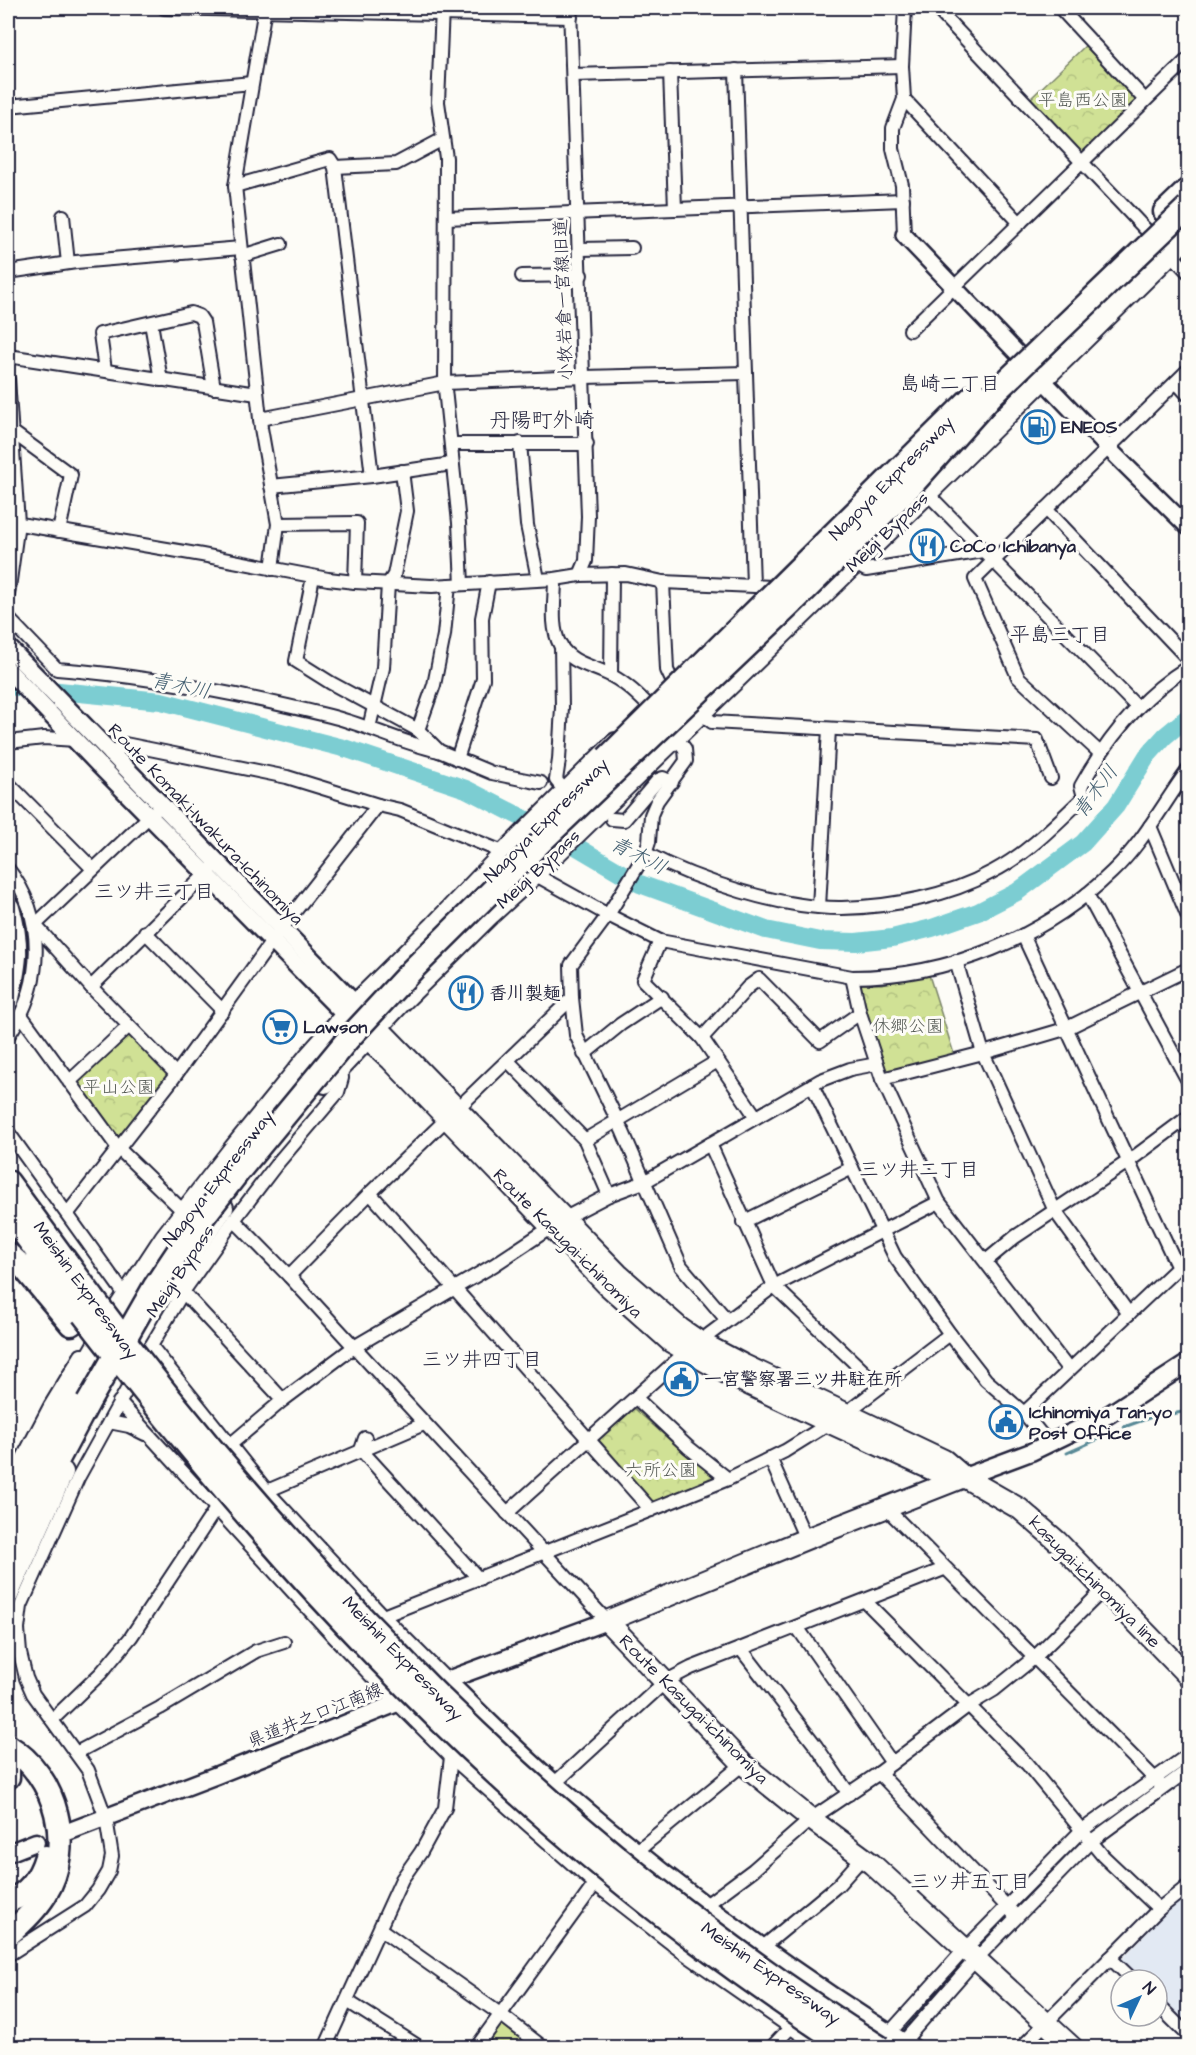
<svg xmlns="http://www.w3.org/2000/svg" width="1196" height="2055" viewBox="0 0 1196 2055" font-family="'Architects Daughter','Klee One',sans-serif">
	<defs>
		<pattern id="park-crowns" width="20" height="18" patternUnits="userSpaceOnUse" patternTransform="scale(1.5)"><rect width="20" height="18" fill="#d0e195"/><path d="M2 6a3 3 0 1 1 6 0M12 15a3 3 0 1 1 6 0" fill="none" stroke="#b2c181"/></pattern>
	</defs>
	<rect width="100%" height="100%" fill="#fdfcf7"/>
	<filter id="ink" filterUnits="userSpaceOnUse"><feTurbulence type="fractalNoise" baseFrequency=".0167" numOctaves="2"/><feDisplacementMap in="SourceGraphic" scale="12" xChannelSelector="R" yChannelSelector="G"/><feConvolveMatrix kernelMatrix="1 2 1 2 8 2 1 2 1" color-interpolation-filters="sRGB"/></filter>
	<g filter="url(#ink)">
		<polygon fill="#e2e9f3" points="1188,1895 1188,2025 1157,1995 1157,1980 1142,1980 1121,1960 1167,1912"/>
		<g fill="url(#park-crowns)" stroke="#798268" stroke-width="1.5">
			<polygon points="1086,45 1137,100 1081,155 1029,100"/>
			<polygon points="929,975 954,1054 883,1074 858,983 881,984"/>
			<polygon points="129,1034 170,1074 117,1139 75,1084"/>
			<polygon points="634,1408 682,1451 718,1478 654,1503 598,1439"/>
			<polygon points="500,2014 544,2048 476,2048"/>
			<polygon points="1045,2030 1063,2048 1028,2048"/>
		</g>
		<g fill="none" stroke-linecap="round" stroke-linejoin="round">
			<g stroke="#588996" stroke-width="3">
				<polyline points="1124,1427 1149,1418 1188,1411"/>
				<polyline points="1067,1453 1119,1430"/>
				<polyline points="1088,1834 1155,1785"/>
				<polyline points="1015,1909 1083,1839"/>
				<polyline points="990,1936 1010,1914"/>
				<polyline points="902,2033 943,1987"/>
			</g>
			<polyline stroke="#7ccdd2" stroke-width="18" points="8,686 161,701 347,749 466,789 562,838 640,884 766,930 820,941 856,942 892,938 932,928 978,912 1017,892 1083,843 1116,806 1147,756 1165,736 1188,717"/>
			<defs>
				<g id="minor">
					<polyline points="164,8 571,17"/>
					<polyline points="265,8 235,186 261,428 278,524 272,569"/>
					<polyline points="442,8 438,102 446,158 445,389 459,523 462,584"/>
					<polyline points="570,8 588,516 586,561 580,575"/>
					<polyline points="936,8 1148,232"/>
					<polyline points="1060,8 1145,100"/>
					<polyline points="736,70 753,585"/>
					<polyline points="670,72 675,209"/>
					<polyline points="573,75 902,66"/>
					<polyline points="904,99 1020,223"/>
					<polyline points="8,106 252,83"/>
					<polyline points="335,167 396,164 443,139"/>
					<polyline points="235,186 330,159 335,167 372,476"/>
					<polyline points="63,216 68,263"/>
					<polyline points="446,218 903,200"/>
					<polyline points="904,235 902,185 893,149 893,128 904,99 902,66 905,8"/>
					<polyline points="580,249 632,248"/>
					<polyline points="1171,254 1188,272"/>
					<polyline points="242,256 281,244"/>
					<polyline points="8,272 76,262 241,248"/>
					<polyline points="522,276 581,275"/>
					<polyline points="151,323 161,380"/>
					<polyline points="910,330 1188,59"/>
					<polyline points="8,356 257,394"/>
					<polyline points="105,370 100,334 191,313 199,316 203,322 214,388"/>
					<polyline points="8,379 18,523 8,595"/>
					<polyline points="1176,382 1188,395"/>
					<polyline points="260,419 445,383 584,377 746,373"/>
					<polyline points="11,431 71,475 59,531"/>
					<polyline points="520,443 527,525 538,579"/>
					<polyline points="451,444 587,444"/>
					<polyline points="271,486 372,476 452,464"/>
					<polyline points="927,493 1137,707"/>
					<polyline points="1046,509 1188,659"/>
					<polyline points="8,522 202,555 328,579 355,582 432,586 555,579 580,575 626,574 663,582 774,587"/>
					<polyline points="278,524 357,523 355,582"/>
					<polyline points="854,563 866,570 983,551"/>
					<polyline points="313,577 296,661 331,683 418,730 439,751 492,773 541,783"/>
					<path d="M555,579C555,600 550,626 560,645C571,664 594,666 612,676C627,684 639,696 652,709"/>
					<polyline points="663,582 667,670 674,685"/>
					<path d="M8,618L57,669C149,676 240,694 330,716C367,725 401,743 439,751"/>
					<polyline points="611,675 612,574"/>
					<polyline points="701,713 712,722 1037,740 1051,778"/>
					<polyline points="369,728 383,668 388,584 394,575 407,511 402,471"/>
					<polyline points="418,730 434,685 444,635 449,585"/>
					<polyline points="8,742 44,738 76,740"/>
					<polyline points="1100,753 1018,677 975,579 1188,370"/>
					<polyline points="110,755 125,744 287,777 378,805"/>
					<polyline points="457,759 483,679 482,618 489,582"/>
					<polyline points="8,783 93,869"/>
					<polyline points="560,785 556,780 559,760 562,707 561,645"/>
					<polyline points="612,819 624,820 658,780 663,778 672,782"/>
					<polyline points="1150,826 1188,917"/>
					<path d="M645,853C698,881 783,909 842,908C891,907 949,896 992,872C1027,854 1056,824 1084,797L1081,786C1108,737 1141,696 1188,667"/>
					<path d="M8,869C47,918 43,986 8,1036"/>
					<path d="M534,874L608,915L660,941L852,977C947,977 1044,938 1112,872C1143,843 1163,804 1188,770"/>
					<polyline points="1087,894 1188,1081"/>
					<polyline points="819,907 829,729"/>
					<polyline points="35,925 91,987 176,1074"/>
					<polyline points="35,925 155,811"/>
					<polyline points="145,932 223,1011"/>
					<polyline points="1023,935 1178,1268"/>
					<polyline points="660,941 643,980 702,1038 756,1117"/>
					<polyline points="956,961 983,1053 1055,1211 1129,1314"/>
					<polyline points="852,977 860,1013 882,1079 939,1202 1069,1370"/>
					<polyline points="91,987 212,868"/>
					<polyline points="572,998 576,1035 623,1132 681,1266 727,1320"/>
					<polyline points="21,1015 118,1148 180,1208"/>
					<polyline points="702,1038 748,987 759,979 820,1041 860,1013"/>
					<polyline points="584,1054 621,1024 662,997"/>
					<polyline points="508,1061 585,1140 609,1195"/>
					<polyline points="882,1079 983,1053 1065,1029 1188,969"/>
					<polyline points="69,1082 129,1026"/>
					<polyline points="812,1085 895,1257 950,1334 986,1380 1024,1413 1049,1444"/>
					<polyline points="8,1132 123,1292"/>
					<polyline points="585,1140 716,1062"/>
					<polyline points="710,1144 774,1286 880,1387"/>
					<polyline points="370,1193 651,1510"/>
					<polyline points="68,1213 172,1080 281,929 378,805 400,810 505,853"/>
					<polyline points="234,1220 289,1276 607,1621"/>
					<polyline points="743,1222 852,1168"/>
					<polyline points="986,1261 1015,1237 1129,1161 1188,1117"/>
					<polyline points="289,1276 370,1193 572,998 571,965 608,915 645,854 649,842 651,815 657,801 686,761 685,749 675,736"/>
					<polyline points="183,1292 283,1400"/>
					<polyline points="151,1346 267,1491 383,1616 447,1680"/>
					<polyline points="636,1398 688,1447 728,1479"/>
					<polyline points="119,1402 335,1638 397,1703 451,1757 595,1884 681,1951 820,2048"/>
					<polyline points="1024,1413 1188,1258"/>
					<polyline points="109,1422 129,1426 145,1434"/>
					<polyline points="365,1438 361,1450 479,1579"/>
					<polyline points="231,1444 283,1400 354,1347 494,1265 565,1218 609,1195 644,1182 821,1080 850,1069 877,1064"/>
					<polyline points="770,1458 806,1539"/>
					<polyline points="8,1486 50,1406 81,1355"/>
					<polyline points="267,1491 424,1424"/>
					<polyline points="886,1508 1160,1784"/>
					<polyline points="507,1513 687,1351 774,1286 939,1202"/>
					<polyline points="865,1601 1027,1764 1103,1856 1159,1909"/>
					<polyline points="383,1616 651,1510 728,1479 785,1451 846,1413 950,1334"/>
					<polyline points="797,1627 892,1763"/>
					<polyline points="741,1649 816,1746 849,1794"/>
					<polyline points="52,1720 101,1673 131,1637 217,1507"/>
					<polyline points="76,1753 160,1708 256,1651 284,1642"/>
					<polyline points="879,1773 1013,1913"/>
					<polyline points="555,1783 666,1681 691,1668 944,1569"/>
					<polyline points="637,1851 743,1764"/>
					<polyline points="706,1905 753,1870 811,1819 879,1773 969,1705 994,1690 1035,1657 1104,1589"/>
					<polyline points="380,1929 500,2014 544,2048"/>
					<polyline points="763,1947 838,1885 863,1857"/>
					<polyline points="8,1955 85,1906 98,1890 109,1871 112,1856 106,1818 88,1770 33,1694 26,1678 20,1653 18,1629 21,1606 78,1478 151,1346 183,1292 234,1220 276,1165 338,1092 342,1078 341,1065"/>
					<polyline points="1110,1958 1133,1980"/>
					<polyline points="347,2001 421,2048"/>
					<polyline points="1157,2004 1188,2035"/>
					<polyline points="884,2039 965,1949 1081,1831 1188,1755"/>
					<polyline points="325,2048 402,1879 421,1852 445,1808 451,1757"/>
					<polyline points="476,2048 595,1884"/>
					<polyline points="771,2048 790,2028"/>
					<polyline points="898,2048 976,1959 1090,1842 1188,1770"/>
					<polyline points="1021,2048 1159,1909 1188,1886"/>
				</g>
				<g id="tertiary">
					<polyline points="904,235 1109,449 1188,527"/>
					<path d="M447,1680C483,1715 518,1751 556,1784C668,1880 788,1970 914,2048"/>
				</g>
				<g id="secondary">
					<polyline points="8,647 363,1012"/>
					<polyline points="8,670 99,765 354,1024"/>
					<polyline points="964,1477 1031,1452 1108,1415 1188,1363"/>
					<polyline points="70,1831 217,1775 397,1703 447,1680 607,1621"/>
					<polyline points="8,1853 36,1842"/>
				</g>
				<g id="primary">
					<polyline points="378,1028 618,1274 681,1329 700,1342 742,1364 944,1460 964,1477 1020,1509 1057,1541 1188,1676"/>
					<polyline points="367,1038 391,1060 607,1285 671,1342 735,1378 830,1423 935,1471 962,1477"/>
					<polyline points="964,1477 806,1539 607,1621 743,1764 811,1819 872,1864 1073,2048"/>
				</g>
				<g id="trunk">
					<polyline points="325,1083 400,1003 490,914 534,874 927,493 1188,236"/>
					<polyline points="163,1295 223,1208"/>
					<polyline points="8,1522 74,1385 119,1308 165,1238 234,1149 308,1058 356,1004 435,926 505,853 616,743"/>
					<polyline points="8,1595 63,1472"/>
				</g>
				<g id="motorway">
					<polyline points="1165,212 1188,190"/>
					<path d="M8,908C19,944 16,962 8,998"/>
					<polyline points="8,1182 93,1298"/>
					<polyline points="8,1212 83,1314"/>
					<polyline points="8,1254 25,1269 71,1324"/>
					<polyline points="8,1519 14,1508"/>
					<polyline points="8,1565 28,1516 88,1403"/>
					<path d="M8,1746C57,1775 75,1847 45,1895C35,1911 22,1923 8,1935"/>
					<polyline points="8,1768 8,1777"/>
					<path d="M8,1901C28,1895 40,1877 46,1857"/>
				</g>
			</defs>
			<use href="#minor" stroke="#22223b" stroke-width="16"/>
			<use href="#tertiary" stroke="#22223b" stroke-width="20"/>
			<use href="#secondary" stroke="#22223b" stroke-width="21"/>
			<use href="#primary" stroke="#22223b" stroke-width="24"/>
			<use href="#trunk" stroke="#22223b" stroke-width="24"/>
			<use href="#motorway" stroke="#22223b" stroke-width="27"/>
			<use href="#minor" stroke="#fdfcf7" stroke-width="12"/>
			<use href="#tertiary" stroke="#fdfcf7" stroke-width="15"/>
			<use href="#secondary" stroke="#fdfcf7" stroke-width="16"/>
			<use href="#primary" stroke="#fdfcf7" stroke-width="20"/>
			<use href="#trunk" stroke="#fdfcf7" stroke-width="20"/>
			<use href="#motorway" stroke="#fdfcf7" stroke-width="22"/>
			<defs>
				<g id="motorway-bridge">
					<polyline points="607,758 976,393"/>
					<path d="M93,1298C177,1412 269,1519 366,1621C392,1647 416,1674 443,1700C576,1831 723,1948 881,2048"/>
					<path d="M83,1314C268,1554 467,1772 712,1953C757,1985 802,2018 849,2048"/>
					<polyline points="88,1403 155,1286 187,1238 239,1171 348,1039 413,969 543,840 789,606 912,485 993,394 1188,207"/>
				</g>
			</defs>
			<use href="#motorway-bridge" stroke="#22223b" stroke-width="27" stroke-linecap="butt"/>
			<use href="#motorway-bridge" stroke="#fdfcf7" stroke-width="22"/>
		</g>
	</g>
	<defs>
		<symbol id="fuel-ring" viewBox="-11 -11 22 22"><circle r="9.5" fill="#fdfcf7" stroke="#1f6fb2" stroke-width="1.5"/><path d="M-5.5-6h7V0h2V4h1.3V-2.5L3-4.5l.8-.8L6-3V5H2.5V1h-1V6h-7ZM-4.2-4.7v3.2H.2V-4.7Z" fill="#1f6fb2"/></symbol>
		<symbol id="restaurant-ring" viewBox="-11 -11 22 22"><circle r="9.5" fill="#fdfcf7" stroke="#1f6fb2" stroke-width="1.5"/><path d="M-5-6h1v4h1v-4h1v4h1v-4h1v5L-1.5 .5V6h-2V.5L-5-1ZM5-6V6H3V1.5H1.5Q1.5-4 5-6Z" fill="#1f6fb2"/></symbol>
		<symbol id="supermarket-ring" viewBox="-11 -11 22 22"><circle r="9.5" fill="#fdfcf7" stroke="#1f6fb2" stroke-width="1.5"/><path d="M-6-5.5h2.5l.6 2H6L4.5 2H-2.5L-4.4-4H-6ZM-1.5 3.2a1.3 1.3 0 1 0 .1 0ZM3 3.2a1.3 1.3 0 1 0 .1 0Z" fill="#1f6fb2"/></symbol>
		<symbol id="civic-ring" viewBox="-11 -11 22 22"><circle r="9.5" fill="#fdfcf7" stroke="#1f6fb2" stroke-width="1.5"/><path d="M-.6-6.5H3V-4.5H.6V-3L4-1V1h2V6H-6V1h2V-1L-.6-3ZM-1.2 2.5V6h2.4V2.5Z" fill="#1f6fb2"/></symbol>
	</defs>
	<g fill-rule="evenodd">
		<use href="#fuel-ring" x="1019" y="408" width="38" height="38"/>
		<use href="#restaurant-ring" x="908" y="527" width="38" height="38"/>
		<use href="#restaurant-ring" x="447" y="974" width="38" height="38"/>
		<use href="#supermarket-ring" x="261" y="1008" width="38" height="38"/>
		<use href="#civic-ring" x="662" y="1360" width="38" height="38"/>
		<use href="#civic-ring" x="987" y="1403" width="38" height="38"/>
	</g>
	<g text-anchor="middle" stroke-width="6" stroke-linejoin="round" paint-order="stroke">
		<g font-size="18" fill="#565b56" stroke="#fdfcf7">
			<text x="1083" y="106">平島西公園</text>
			<text x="908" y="1032">休郷公園</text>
			<text x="119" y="1093">平山公園</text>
			<text x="661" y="1476">六所公園</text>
		</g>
		<g font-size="18" fill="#22223b" stroke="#fdfcf7">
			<text transform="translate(563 300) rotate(-92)" y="6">小牧岩倉一宮線旧道</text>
			<text transform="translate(891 478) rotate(-45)" y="6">Nagoya Expressway</text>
			<text transform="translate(887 532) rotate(-44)" y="6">Meigi Bypass</text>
			<text transform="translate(546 820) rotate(-45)" y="6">Nagoya Expressway</text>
			<text transform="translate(206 824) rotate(46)" y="6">Route Komaki-Iwakura-Ichinomiya</text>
			<text transform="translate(538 869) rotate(-43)" y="6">Meigi Bypass</text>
			<text transform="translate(218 1178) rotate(-52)" y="6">Nagoya Expressway</text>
			<text transform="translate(568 1243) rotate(45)" y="6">Route Kasugai-ichinomiya</text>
			<text transform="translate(180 1271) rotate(-56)" y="6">Meigi Bypass</text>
			<text transform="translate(86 1290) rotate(54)" y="6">Meishin Expressway</text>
			<text transform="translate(1095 1582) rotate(45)" y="6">kasugai-ichinomiya line</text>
			<text transform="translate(403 1658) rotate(46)" y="6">Meishin Expressway</text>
			<text transform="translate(694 1709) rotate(45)" y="6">Route Kasugai-ichinomiya</text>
			<text transform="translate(315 1715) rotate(-22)" y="6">県道井之口江南線</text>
			<text transform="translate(771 1973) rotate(35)" y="6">Meishin Expressway</text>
		</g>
		<g font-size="18" font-weight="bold" fill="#22223b" stroke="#fdfcf7" text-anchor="start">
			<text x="1061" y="433">ENEOS</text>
			<text x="950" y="552">CoCo Ichibanya</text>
			<text x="489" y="999">香川製麺</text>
			<text x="303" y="1033">Lawson</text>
			<text x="704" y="1385">一宮警察署三ツ井駐在所</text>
			<text x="1029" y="1418">Ichinomiya Tan-yo<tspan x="1029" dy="21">Post Office</tspan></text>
		</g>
		<g font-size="20" fill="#22223b" stroke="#fdfcf7">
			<text x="950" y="390">島崎二丁目</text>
			<text x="1060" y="641">平島三丁目</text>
			<text x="154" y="898">三ツ井三丁目</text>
			<text x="919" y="1176">三ツ井二丁目</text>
			<text x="482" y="1366">三ツ井四丁目</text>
			<text x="970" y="1888">三ツ井五丁目</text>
		</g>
		<g font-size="20" font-style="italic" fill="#425e70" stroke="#fdfcf7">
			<text transform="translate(181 685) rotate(12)" y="7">青木川</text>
			<text transform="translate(1095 791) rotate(-53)" y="7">青木川</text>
			<text transform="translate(639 855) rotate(27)" y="7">青木川</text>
		</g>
		<g font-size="21" fill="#22223b" stroke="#fdfcf7">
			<text x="542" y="427">丹陽町外崎</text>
		</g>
	</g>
	<rect width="1196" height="2055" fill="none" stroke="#fdfcf7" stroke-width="30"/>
	<rect x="15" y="15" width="1166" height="2025" fill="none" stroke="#22223b" stroke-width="2" filter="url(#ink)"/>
	<g transform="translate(1139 1998) rotate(46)"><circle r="28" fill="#fdfcf7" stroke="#a5a5ac" stroke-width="1.5"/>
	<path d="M0-4.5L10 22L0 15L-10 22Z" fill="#1f6fb2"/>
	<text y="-9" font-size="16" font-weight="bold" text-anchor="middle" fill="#22223b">N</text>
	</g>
</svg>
